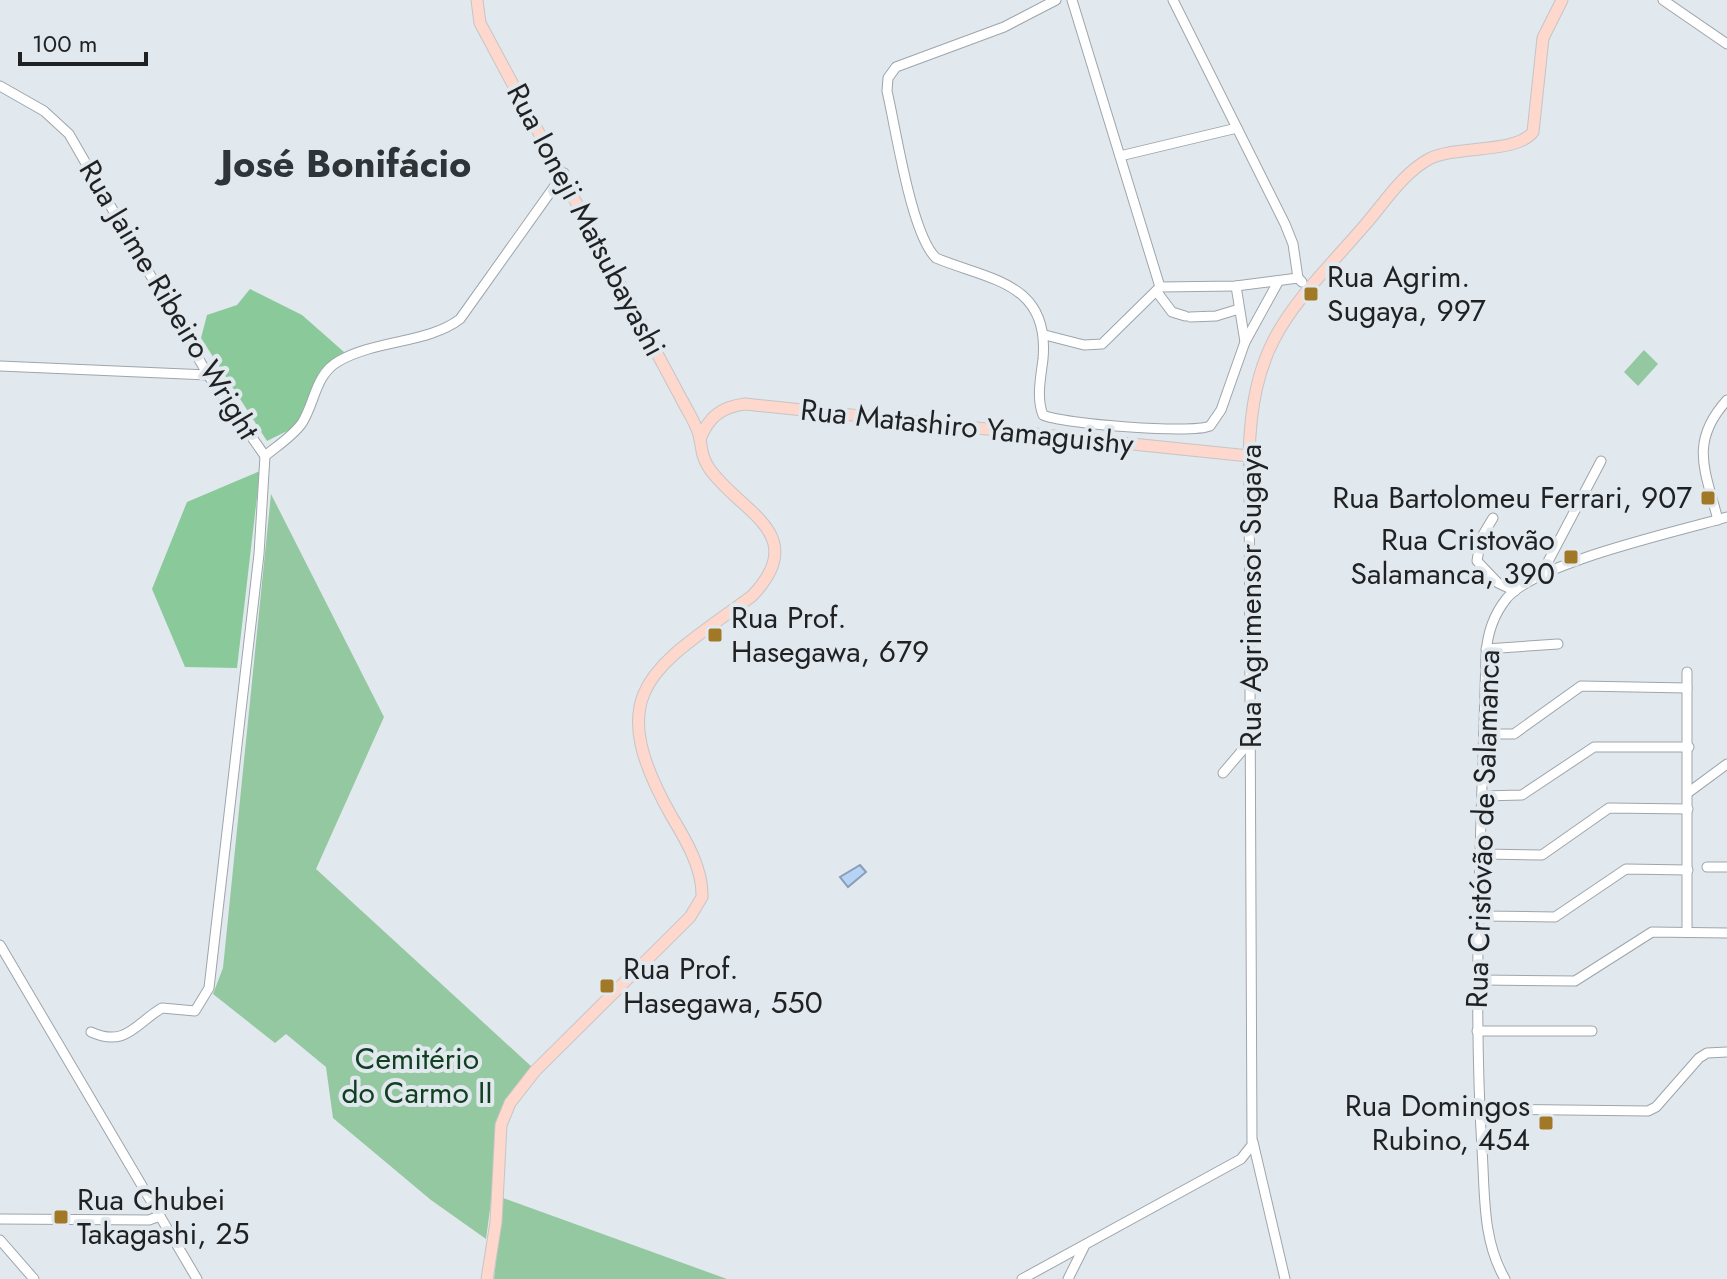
<svg xmlns="http://www.w3.org/2000/svg" width="1727" height="1279" viewBox="0 0 1727 1279" font-family="Jost,sans-serif">
	<rect width="100%" height="100%" fill="#e1e8ee"/>
	<g fill="#94c8a0">
		<polygon points="1644,350 1658,364 1638,386 1624,372"/>
		<polygon points="271,494 384,717 316,869 533,1068 503,1112 486,1239 431,1200 333,1118 326,1067 286,1034 275,1043 213,994 223,968"/>
		<polygon points="503,1198 727,1279 494,1279"/>
	</g>
	<g fill="#8ac99a">
		<polygon points="250,289 302,315 344,352 295,427 267,441 201,338 207,315 237,305"/>
		<polygon points="260,471 237,668 185,667 152,589 187,502"/>
	</g>
	<polygon fill="#b6d3f5" stroke="#899eb6" stroke-width="2" points="860,865 866,872 848,887 840,877"/>
	<g fill="none" stroke-linecap="round" stroke-linejoin="round">
		<defs>
			<g id="minor">
				<path d="M1056,0L1004,27L896,67L888,78L887,91C896,129 911,234 936,258C989,280 1050,282 1043,359C1041,376 1036,398 1043,415C1062,424 1192,434 1210,426L1221,410L1245,342L1278,282"/>
				<polyline points="1072,0 1160,287 1236,286 1298,278 1302,282"/>
				<polyline points="1173,0 1285,224 1293,244 1298,278"/>
				<polyline points="1663,0 1727,44"/>
				<polyline points="0,86 44,111 69,134 208,375 265,456"/>
				<polyline points="1120,156 1237,128"/>
				<polyline points="1236,286 1245,342"/>
				<polyline points="1157,292 1172,312 1185,316"/>
				<polyline points="1190,317 1216,316 1239,309"/>
				<polyline points="1045,335 1084,345 1102,344 1160,287"/>
				<polyline points="0,366 208,375"/>
				<path d="M265,456C277,446 293,436 302,423C315,403 315,374 339,361C375,340 429,343 460,319L564,173"/>
				<polyline points="1493,518 1481,538 1477,561 1498,583 1515,591"/>
				<path d="M1718,520C1705,470 1689,442 1727,400"/>
				<polyline points="1542,573 1601,461"/>
				<polyline points="1486,649 1558,644"/>
				<polyline points="1484,734 1514,734 1581,686 1687,688"/>
				<polyline points="1223,773 1252,739"/>
				<polyline points="1689,792 1727,764"/>
				<polyline points="1483,796 1522,795 1594,747 1689,747"/>
				<polyline points="1482,854 1542,855 1609,808 1688,809"/>
				<polyline points="1707,867 1727,867"/>
				<polyline points="1481,916 1555,917 1626,869 1688,870"/>
				<polyline points="1687,932 1687,672"/>
				<polyline points="0,945 197,1279"/>
				<polyline points="1480,980 1575,981 1652,932 1727,933"/>
				<polyline points="1477,1031 1592,1031"/>
				<path d="M91,1032C126,1048 136,1023 162,1008L195,1011L209,988L259,554L265,456"/>
				<polyline points="1480,1109 1648,1111 1656,1107 1699,1058 1707,1053 1727,1052"/>
				<polyline points="1253,1142 1285,1279"/>
				<polyline points="0,1219 149,1220 160,1216"/>
				<polyline points="0,1240 34,1279"/>
				<polyline points="1022,1279 1241,1159 1252,1145 1249,456"/>
				<polyline points="1068,1279 1084,1247"/>
				<path d="M1505,1279C1482,1240 1485,1193 1482,1149C1472,985 1482,819 1486,655C1487,635 1494,614 1507,598C1538,562 1677,532 1727,517"/>
			</g>
			<g id="major">
				<path d="M477,0L480,23L682,400C688,412 698,426 700,439C702,450 702,458 709,468C739,512 812,533 752,596C654,668 599,689 672,817C686,840 703,869 702,897L690,917L535,1071L510,1103L501,1125L496,1222L487,1279"/>
				<path d="M700,439C709,416 722,407 745,404L1249,456C1252,337 1292,309 1365,225C1384,203 1403,173 1429,159C1456,145 1516,154 1533,132L1543,38L1562,0"/>
			</g>
		</defs>
		<use href="#minor" stroke="#9ea5ab" stroke-width="11"/>
		<use href="#major" stroke="#c5c5c6" stroke-width="13"/>
		<use href="#minor" stroke="#fff" stroke-width="9"/>
		<use href="#major" stroke="#fed7cd" stroke-width="11"/>
	</g>
	<g fill="#a07826" stroke="#e1e8ee" stroke-width="3">
		<rect x="1303" y="286" width="16" height="16" rx="4"/>
		<rect x="1700" y="490" width="16" height="16" rx="4"/>
		<rect x="1563" y="549" width="16" height="16" rx="4"/>
		<rect x="707" y="627" width="16" height="16" rx="4"/>
		<rect x="599" y="978" width="16" height="16" rx="4"/>
		<rect x="1538" y="1115" width="16" height="16" rx="4"/>
		<rect x="53" y="1209" width="16" height="16" rx="4"/>
	</g>
	<g text-anchor="middle" stroke-width="8" stroke-linejoin="round" paint-order="stroke">
		<g font-size="30" fill="#1f2123" stroke="#e1e8ee">
			<text transform="translate(586 220) rotate(62)" y="10">Rua Ioneji Matsubayashi</text>
			<text transform="translate(169 300) rotate(59)" y="10">Rua Jaime Ribeiro Wright</text>
			<text transform="translate(967 427) rotate(6)" y="10">Rua Matashiro Yamaguishy</text>
			<text transform="translate(1251 596) rotate(-90)" y="10">Rua Agrimensor Sugaya</text>
			<text transform="translate(1483 829) rotate(-88)" y="10">Rua Cristóvão de Salamanca</text>
		</g>
		<g font-size="30" fill="#1f2123" stroke="#e1e8ee" text-anchor="start">
			<text x="1327" y="287">Rua Agrim.<tspan x="1327" dy="34">Sugaya, 997</tspan></text>
			<text x="1692" y="508" text-anchor="end">Rua Bartolomeu Ferrari, 907</text>
			<text x="1555" y="550" text-anchor="end">Rua Cristovão<tspan x="1555" dy="34">Salamanca, 390</tspan></text>
			<text x="731" y="628">Rua Prof.<tspan x="731" dy="34">Hasegawa, 679</tspan></text>
			<text x="623" y="979">Rua Prof.<tspan x="623" dy="34">Hasegawa, 550</tspan></text>
			<text x="1530" y="1116" text-anchor="end">Rua Domingos<tspan x="1530" dy="34">Rubino, 454</tspan></text>
			<text x="77" y="1210">Rua Chubei<tspan x="77" dy="34">Takagashi, 25</tspan></text>
		</g>
		<g font-size="30" fill="#104021" stroke="#e1e8ee">
			<text x="417" y="1069">Cemitério<tspan x="417" dy="34">do Carmo II</tspan></text>
		</g>
		<g font-size="38" font-weight="bold" fill="#2e3438" stroke="#e1e8ee">
			<text x="346" y="177">José Bonifácio</text>
		</g>
	</g>
	<path d="M20 52v12h126v-12" fill="none" stroke="#1f2123" stroke-width="4"/>
	<text x="32" y="52" font-size="24" fill="#1f2123" stroke="#e1e8ee" stroke-width="6" paint-order="stroke">100 m</text>
</svg>
